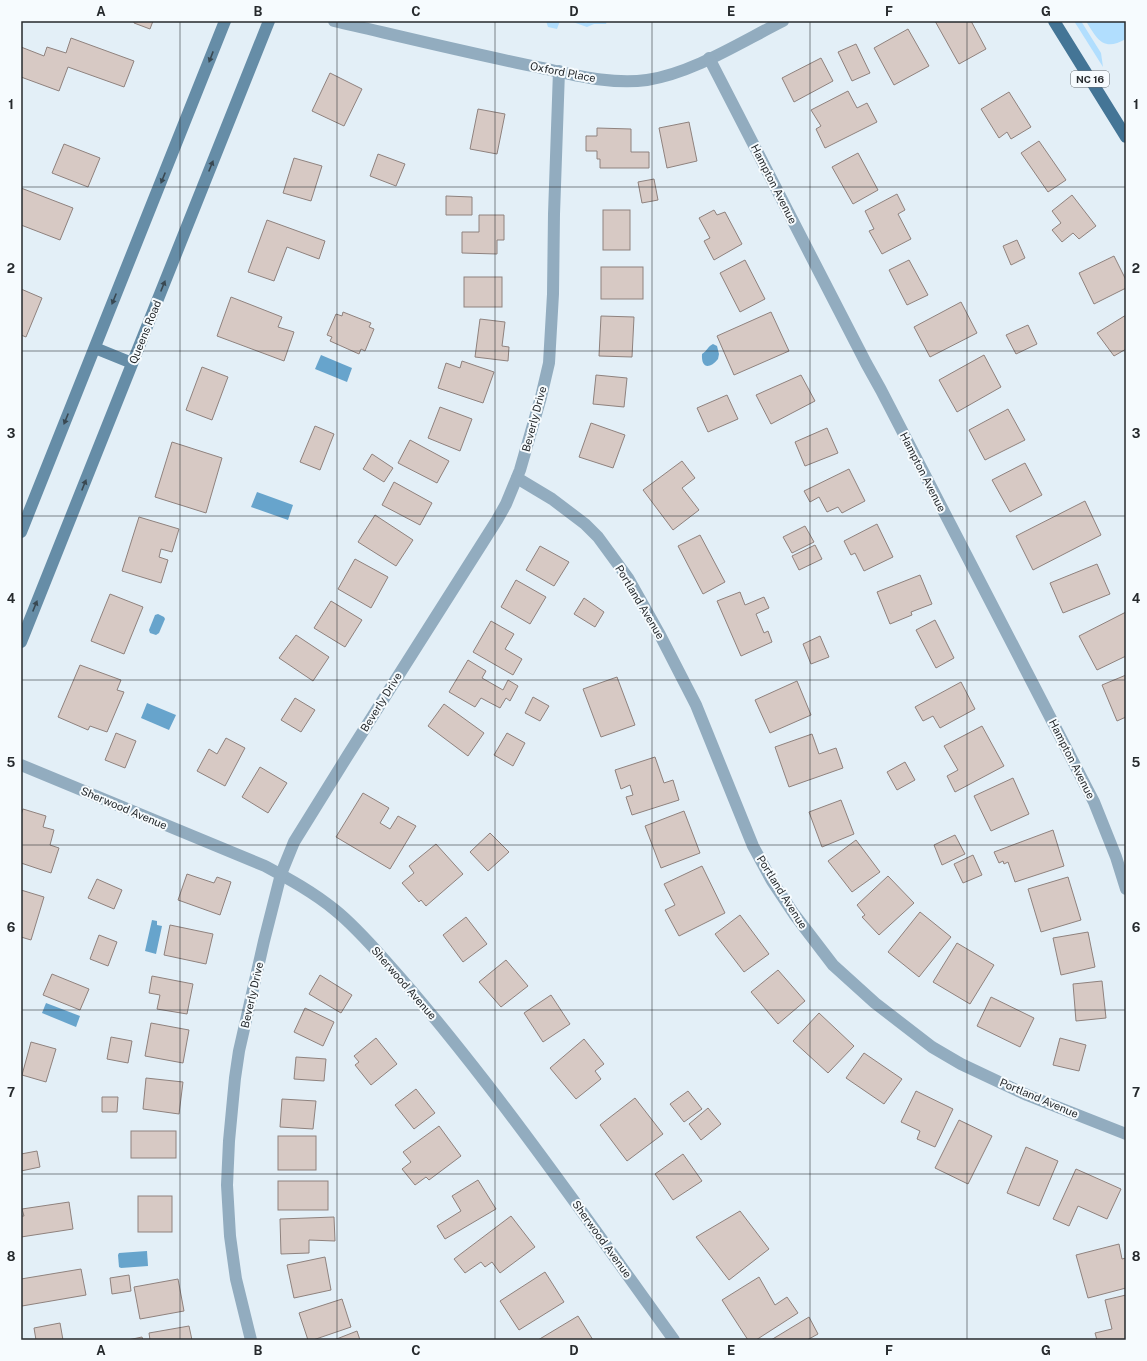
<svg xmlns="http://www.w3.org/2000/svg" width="1147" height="1361" viewBox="0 0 1147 1361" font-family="'Public Sans',sans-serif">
	<rect width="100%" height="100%" fill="#e3eff7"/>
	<g fill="#b1defe">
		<polygon points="546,21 560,21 557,29 548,27"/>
		<polygon points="570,21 581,21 586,23 589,21 607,21 606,24 594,24 587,27"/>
		<polygon points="1074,21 1081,21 1101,53 1103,67"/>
		<path d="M1086,21H1126V39C1103,52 1097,39 1086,21Z"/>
	</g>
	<g fill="#67a4cc">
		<path d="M713,344L717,346L719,354L718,359C710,369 701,369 702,354C707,351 708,346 713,344Z"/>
		<polygon points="321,355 352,368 347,382 315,369"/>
		<polygon points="257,492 293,505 288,520 251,507"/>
		<polygon points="158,614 164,617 165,619 159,633 156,635 150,633 149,630 155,615"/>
		<polygon points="147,703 176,715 169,730 141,718"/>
		<polygon points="152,920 157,921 157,925 162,926 156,954 145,951"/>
		<polygon points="46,1003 80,1016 76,1027 42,1013"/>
		<polygon points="147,1251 148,1266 121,1268 119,1267 118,1255 119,1253"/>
	</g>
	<g fill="#d7c9c4" stroke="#8f827e">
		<polygon points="134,21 153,21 150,29 134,23"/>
		<polygon points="935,21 971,21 986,49 959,64"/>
		<polygon points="908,29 929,66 894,85 874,48"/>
		<polygon points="71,38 134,61 124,87 68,67 59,91 21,77 21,47 44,56 47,47 66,53"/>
		<polygon points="856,44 870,73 852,81 838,52"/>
		<polygon points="821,58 833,81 794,102 782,78"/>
		<polygon points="330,73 362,89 344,126 312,111"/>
		<polygon points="848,91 857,108 867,103 877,122 825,148 816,129 821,126 811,110"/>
		<polygon points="1009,92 1031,127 1011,139 1007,132 999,138 981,109"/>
		<polygon points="478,109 505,114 497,154 470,149"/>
		<polygon points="689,122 697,161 667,168 659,128"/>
		<polygon points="597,128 631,129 631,152 649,152 649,168 600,168 600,159 597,159 597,151 586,151 586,136 597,136"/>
		<polygon points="1039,141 1066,180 1048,192 1021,153"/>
		<polygon points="64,144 100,158 88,187 52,173"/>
		<polygon points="858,153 878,190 853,204 832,167"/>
		<polygon points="378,154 405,164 396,186 370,176"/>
		<polygon points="294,158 322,166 311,201 283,193"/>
		<polygon points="654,179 658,200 642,203 638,182"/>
		<polygon points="21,188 73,208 60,240 21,225"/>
		<polygon points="897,194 905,210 898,214 911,239 882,254 869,231 874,229 865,211"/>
		<polygon points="1072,195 1096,226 1079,239 1073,233 1062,242 1052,230 1061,223 1052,211"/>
		<polygon points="446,196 472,197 472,215 446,215"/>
		<rect x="603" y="210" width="27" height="40"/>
		<polygon points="714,210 717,215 725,212 742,244 714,260 704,241 710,238 699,218"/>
		<polygon points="479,215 504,215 504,240 497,240 497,254 462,253 462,232 479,232"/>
		<polygon points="267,220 325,241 319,259 287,247 274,281 248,272"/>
		<polygon points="1017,240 1025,258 1011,265 1003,246"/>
		<polygon points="1114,256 1126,280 1126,288 1094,304 1079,273"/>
		<polygon points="745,260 765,299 740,312 720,273"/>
		<polygon points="909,260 928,295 907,305 889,270"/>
		<rect x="601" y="267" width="42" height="32"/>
		<rect x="464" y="277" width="38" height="30"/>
		<polygon points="21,289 42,298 26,337 21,335"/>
		<polygon points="231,297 282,317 278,327 294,332 284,361 217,336"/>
		<polygon points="961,302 977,333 930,357 914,327"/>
		<polygon points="343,312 371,323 369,327 374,329 365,351 361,349 359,354 330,341 332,337 327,335 336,314 342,316"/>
		<polygon points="771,312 789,351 734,375 717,336"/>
		<polygon points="1126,315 1126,349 1114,356 1097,333"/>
		<polygon points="601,316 634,317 632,357 599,356"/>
		<polygon points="480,319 505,322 502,346 509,347 508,361 475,357"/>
		<polygon points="1028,325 1037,344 1016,354 1006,335"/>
		<polygon points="984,355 1001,387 957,412 939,380"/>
		<polygon points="462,361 494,372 483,403 438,388 446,363 460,368"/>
		<polygon points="202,367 228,377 212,420 186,410"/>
		<polygon points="596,375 627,378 624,407 593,404"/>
		<polygon points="801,375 815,401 771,424 756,395"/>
		<polygon points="727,395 738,419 708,432 697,408"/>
		<polygon points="440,407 472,419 460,451 428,438"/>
		<polygon points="1008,409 1025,440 985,460 969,430"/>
		<polygon points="591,423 625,435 613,468 579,457"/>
		<polygon points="315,426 334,434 320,470 300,462"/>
		<polygon points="827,428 838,453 805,466 795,442"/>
		<polygon points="410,440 449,461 437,483 398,463"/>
		<polygon points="172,442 222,458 206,513 155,497"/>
		<polygon points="372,454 393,468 384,482 363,469"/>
		<polygon points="682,461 695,478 682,488 699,510 673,530 643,490"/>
		<polygon points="1025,463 1042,495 1010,512 992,480"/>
		<polygon points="849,469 865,501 842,513 838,507 827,512 819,497 810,502 804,491"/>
		<polygon points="394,482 432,503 420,525 382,505"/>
		<polygon points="1085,501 1101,535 1033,570 1016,536"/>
		<polygon points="375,515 413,540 396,566 358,542"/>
		<polygon points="139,517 179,529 172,552 161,549 159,557 168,560 161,583 122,571"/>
		<polygon points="877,524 893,557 864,571 855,553 851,555 844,541"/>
		<polygon points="805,526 814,542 792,553 783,537"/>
		<polygon points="700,535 725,582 703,594 678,546"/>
		<polygon points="815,545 822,559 799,570 792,556"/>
		<polygon points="540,546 569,562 554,586 526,570"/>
		<polygon points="355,559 388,577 371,608 338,589"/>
		<polygon points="1097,564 1110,594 1063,613 1050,583"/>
		<polygon points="920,575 932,604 911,612 912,615 890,624 877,592"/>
		<polygon points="516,580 546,597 530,624 501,607"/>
		<polygon points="740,592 745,605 764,597 769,608 756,614 764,633 768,631 772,642 741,656 717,601"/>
		<polygon points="110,594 143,607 124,654 91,641"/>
		<polygon points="584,598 604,612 595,627 574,614"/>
		<polygon points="331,601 362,620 345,647 314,628"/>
		<polygon points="1126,612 1126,656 1097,670 1079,636"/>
		<polygon points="935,620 954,658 936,668 916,630"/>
		<polygon points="491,621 514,634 505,649 522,659 513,675 473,652"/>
		<polygon points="296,635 329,657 313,681 279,658"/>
		<polygon points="820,636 829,657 811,664 803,644"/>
		<polygon points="468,660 486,671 482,678 503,690 508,680 518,686 510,701 506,698 500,708 481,698 475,707 449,692"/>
		<polygon points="80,665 121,680 117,690 124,692 107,732 90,726 88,730 58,717"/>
		<polygon points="1126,675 1126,717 1117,721 1102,685"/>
		<polygon points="617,677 635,725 601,737 583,689"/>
		<polygon points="797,681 811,715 770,733 755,700"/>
		<polygon points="961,682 975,709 940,728 933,716 923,721 915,707"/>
		<polygon points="533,697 549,706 540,721 525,713"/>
		<polygon points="295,698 315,710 301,732 281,720"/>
		<polygon points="444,704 484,733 468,756 428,726"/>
		<polygon points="982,726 1004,766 955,792 947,776 958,770 944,746"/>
		<polygon points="116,733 136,741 125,768 105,760"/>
		<polygon points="507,733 525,743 513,766 494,755"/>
		<polygon points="812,734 819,754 836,748 843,768 789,787 775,747"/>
		<polygon points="226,738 245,748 225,786 197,771 209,749 217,754"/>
		<polygon points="655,757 664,783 673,780 679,800 632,815 626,797 633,795 630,785 621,789 615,770"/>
		<polygon points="905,762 915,780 897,790 887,772"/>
		<polygon points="260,767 287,783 268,813 242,797"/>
		<polygon points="1013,778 1029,814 991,831 974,796"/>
		<polygon points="363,793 389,808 380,823 390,829 398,816 416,826 390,869 336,837"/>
		<polygon points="841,800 854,834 822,847 809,812"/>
		<polygon points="23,809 46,816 43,827 54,830 50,845 59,848 51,873 21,863 21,815"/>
		<polygon points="684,811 700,853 661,868 645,826"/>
		<polygon points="1053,830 1064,866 1015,882 1008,862 1004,864 1003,861 999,863 994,852"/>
		<polygon points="490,833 509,852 488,871 470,852"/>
		<polygon points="955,835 965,854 942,865 934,845"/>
		<polygon points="856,840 880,872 852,892 828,861"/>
		<polygon points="436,844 463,874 426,906 421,900 419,902 402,883 414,873 409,866"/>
		<polygon points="973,855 982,875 963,883 954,864"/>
		<polygon points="702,866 725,913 679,936 665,910 675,905 664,884"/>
		<polygon points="187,874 214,883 217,877 231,882 220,915 178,900"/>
		<polygon points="888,876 914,903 879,935 862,917 865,915 857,905"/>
		<polygon points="1068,877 1081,920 1041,932 1028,889"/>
		<polygon points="97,879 122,890 114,909 88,898"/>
		<polygon points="21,890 44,897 31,940 21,937"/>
		<polygon points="920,912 951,937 919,977 888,952"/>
		<polygon points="740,915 769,954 744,972 715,934"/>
		<polygon points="466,917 487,944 463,962 443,935"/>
		<polygon points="170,925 213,934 206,964 164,955"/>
		<polygon points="1088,932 1095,967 1061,975 1053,938"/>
		<polygon points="99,935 117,942 108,966 90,959"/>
		<polygon points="957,943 994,965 970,1004 933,982"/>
		<polygon points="506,960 528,986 501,1007 479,982"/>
		<polygon points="778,970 805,1001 778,1024 751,992"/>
		<polygon points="52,974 89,989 80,1010 43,995"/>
		<polygon points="320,975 352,995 341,1013 309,994"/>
		<polygon points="152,976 193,984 187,1014 157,1009 160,995 149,993"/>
		<polygon points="1102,981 1106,1018 1076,1021 1073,984"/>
		<polygon points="551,995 570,1024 543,1042 524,1013"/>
		<polygon points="991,997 1034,1018 1020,1047 977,1026"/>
		<polygon points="305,1008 334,1022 323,1046 294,1032"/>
		<polygon points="819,1013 854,1046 828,1073 793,1041"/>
		<polygon points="151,1023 189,1030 183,1063 145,1056"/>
		<polygon points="111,1037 132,1041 128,1063 107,1059"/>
		<polygon points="376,1038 397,1064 371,1085 355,1065 359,1062 354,1056"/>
		<polygon points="1060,1038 1086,1045 1079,1071 1053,1065"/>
		<polygon points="584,1039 604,1064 595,1071 601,1079 576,1099 550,1068"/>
		<polygon points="31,1042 56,1049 46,1082 22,1075"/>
		<polygon points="864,1053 902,1079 884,1104 846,1078"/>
		<polygon points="296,1057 326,1059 324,1081 294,1079"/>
		<polygon points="146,1078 183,1082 179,1114 143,1109"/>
		<polygon points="416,1089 435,1113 414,1129 395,1105"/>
		<polygon points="688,1091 702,1109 684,1122 670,1104"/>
		<polygon points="916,1091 953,1109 935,1147 917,1139 920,1131 901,1122"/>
		<polygon points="102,1097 118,1097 117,1112 102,1112"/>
		<polygon points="635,1098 663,1134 627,1161 600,1125"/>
		<polygon points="282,1099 316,1101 313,1129 280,1127"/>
		<polygon points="708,1108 721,1124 701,1140 689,1124"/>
		<polygon points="959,1120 992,1136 968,1184 935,1168"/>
		<polygon points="439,1126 461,1156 429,1180 426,1177 415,1185 402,1169 411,1162 403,1152"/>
		<rect x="131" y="1131" width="45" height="27"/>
		<rect x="278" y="1136" width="38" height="34"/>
		<polygon points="1026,1147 1058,1161 1039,1206 1007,1193"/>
		<polygon points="37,1151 40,1167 21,1171 21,1154"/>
		<polygon points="683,1154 702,1181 673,1200 655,1174"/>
		<polygon points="1076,1169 1121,1189 1107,1219 1078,1206 1069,1226 1053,1219"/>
		<polygon points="478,1180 496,1209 445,1239 437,1226 461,1211 452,1196"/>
		<rect x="278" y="1181" width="50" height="29"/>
		<rect x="138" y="1196" width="34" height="36"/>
		<polygon points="69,1202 73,1229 21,1237 21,1216 24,1216 22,1209"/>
		<polygon points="740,1211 769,1249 729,1280 696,1237"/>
		<polygon points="511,1216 535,1247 500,1273 492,1262 485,1267 481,1262 465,1273 454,1259"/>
		<polygon points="334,1217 335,1241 309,1240 309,1253 281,1254 280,1219"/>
		<polygon points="1119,1244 1122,1259 1126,1258 1126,1288 1088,1298 1076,1255"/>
		<polygon points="325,1257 331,1290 294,1298 287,1265"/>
		<polygon points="81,1269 86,1295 22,1306 21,1302 21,1279"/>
		<polygon points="545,1272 564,1302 519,1330 500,1301"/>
		<polygon points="129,1275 131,1291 112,1294 110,1278"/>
		<polygon points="759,1277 775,1305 787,1297 798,1313 756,1340 748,1340 722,1300"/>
		<polygon points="178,1279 184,1311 140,1319 134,1287"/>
		<polygon points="1126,1295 1126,1340 1097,1340 1095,1333 1112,1329 1105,1300"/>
		<polygon points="342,1299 351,1327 313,1340 308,1340 299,1313"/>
		<polygon points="578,1316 593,1340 538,1340"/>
		<polygon points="809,1317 818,1334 807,1340 771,1340"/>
		<polygon points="60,1323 63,1340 36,1340 34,1328"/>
		<polygon points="189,1326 192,1340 150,1340 149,1333"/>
		<polygon points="357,1331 360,1340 334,1340"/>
		<polygon points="142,1337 143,1340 128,1340"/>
	</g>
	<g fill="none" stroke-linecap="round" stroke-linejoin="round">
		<g stroke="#92acbf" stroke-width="12">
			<path d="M334,21C403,37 472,54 542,68C575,75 612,85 647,80C693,73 741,42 783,21"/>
			<polyline points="709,58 866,363 881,390 1094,802 1116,857 1126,889"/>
			<polyline points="517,478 552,499 585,524 598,537 628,578 660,635 696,705 753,846 772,881 794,914 833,965 875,1003 932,1047 961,1064 1027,1095 1126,1134"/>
			<path d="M21,765L265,866C289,879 313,892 335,910C355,926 373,947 390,966C424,1004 456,1044 487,1084C552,1168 612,1254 674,1340"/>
			<polyline points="251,1340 236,1279 230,1236 227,1185 229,1141 235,1078 239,1051 264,941 281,874 294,842 348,755 497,520 506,504 520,470 541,397 549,363 553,294 554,214 559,71"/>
		</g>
		<g stroke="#668da7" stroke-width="12">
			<polyline points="95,348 132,363"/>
			<polyline points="21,532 225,21"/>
			<polyline points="21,642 269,21"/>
		</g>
		<polyline stroke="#447596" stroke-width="12" points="1054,21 1126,137"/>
	</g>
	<defs><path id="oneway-solid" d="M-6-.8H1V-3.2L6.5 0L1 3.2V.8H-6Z"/></defs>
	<g fill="#394852">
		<use href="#oneway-solid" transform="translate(211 57) rotate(111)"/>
		<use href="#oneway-solid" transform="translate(211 166) rotate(-68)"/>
		<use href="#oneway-solid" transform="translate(163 178) rotate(112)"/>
		<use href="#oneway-solid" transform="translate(163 286) rotate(-68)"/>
		<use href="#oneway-solid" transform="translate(114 299) rotate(112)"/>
		<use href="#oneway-solid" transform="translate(66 419) rotate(112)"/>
		<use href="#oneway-solid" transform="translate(84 485) rotate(-68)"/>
		<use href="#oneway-solid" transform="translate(35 606) rotate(-68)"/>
	</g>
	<path fill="none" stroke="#262a2d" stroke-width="1" stroke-opacity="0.55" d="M180,21V1340M337,21V1340M495,21V1340M652,21V1340M810,21V1340M967,21V1340M21,187H1126M21,351H1126M21,516H1126M21,680H1126M21,845H1126M21,1010H1126M21,1174H1126"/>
	<g text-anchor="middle" stroke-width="4" stroke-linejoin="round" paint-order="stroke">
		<rect fill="#f6fbfe" stroke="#64696c" stroke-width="1" x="1071" y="71" width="38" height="16" rx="3"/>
		<g font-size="10" font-weight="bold" fill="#262a2d">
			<text x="1090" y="83">NC 16</text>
		</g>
		<g font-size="11" fill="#262a2d" stroke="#f6fbfe">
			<text transform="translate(563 72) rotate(11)" y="4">Oxford Place</text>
			<text transform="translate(774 184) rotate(63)" y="4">Hampton Avenue</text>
			<text transform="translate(145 332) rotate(-68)" y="4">Queens Road</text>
			<text transform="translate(534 419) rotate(-75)" y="4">Beverly Drive</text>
			<text transform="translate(923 472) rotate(63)" y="4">Hampton Avenue</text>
			<text transform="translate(640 602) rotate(59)" y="4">Portland Avenue</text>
			<text transform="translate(381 702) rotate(-58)" y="4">Beverly Drive</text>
			<text transform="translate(1072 759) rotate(63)" y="4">Hampton Avenue</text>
			<text transform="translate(124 808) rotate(23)" y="4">Sherwood Avenue</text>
			<text transform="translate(782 892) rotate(58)" y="4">Portland Avenue</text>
			<text transform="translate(404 983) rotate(49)" y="4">Sherwood Avenue</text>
			<text transform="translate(252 995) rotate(-77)" y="4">Beverly Drive</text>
			<text transform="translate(1039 1098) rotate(23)" y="4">Portland Avenue</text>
			<text transform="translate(602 1239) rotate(54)" y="4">Sherwood Avenue</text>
		</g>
	</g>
	<rect width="1147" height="1361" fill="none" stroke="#f6fbfe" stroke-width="44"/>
	<rect x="22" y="22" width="1103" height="1317" fill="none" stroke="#262a2d" stroke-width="1.5"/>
	<g font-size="13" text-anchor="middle" font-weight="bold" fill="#262a2d">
		<text x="101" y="16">A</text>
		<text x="258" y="16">B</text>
		<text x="416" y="16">C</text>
		<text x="574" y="16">D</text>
		<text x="731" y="16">E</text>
		<text x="889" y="16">F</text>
		<text x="1046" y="16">G</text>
		<text x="11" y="109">1</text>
		<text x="1136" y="109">1</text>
		<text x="11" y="273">2</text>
		<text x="1136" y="273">2</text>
		<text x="11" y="438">3</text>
		<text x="1136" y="438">3</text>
		<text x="11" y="603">4</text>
		<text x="1136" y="603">4</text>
		<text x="11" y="767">5</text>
		<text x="1136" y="767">5</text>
		<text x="11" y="932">6</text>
		<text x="1136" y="932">6</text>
		<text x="11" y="1097">7</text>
		<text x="1136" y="1097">7</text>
		<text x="11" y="1261">8</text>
		<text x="1136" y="1261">8</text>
		<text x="101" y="1355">A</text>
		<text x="258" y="1355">B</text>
		<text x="416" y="1355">C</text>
		<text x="574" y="1355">D</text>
		<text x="731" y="1355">E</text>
		<text x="889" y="1355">F</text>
		<text x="1046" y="1355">G</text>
	</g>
</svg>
